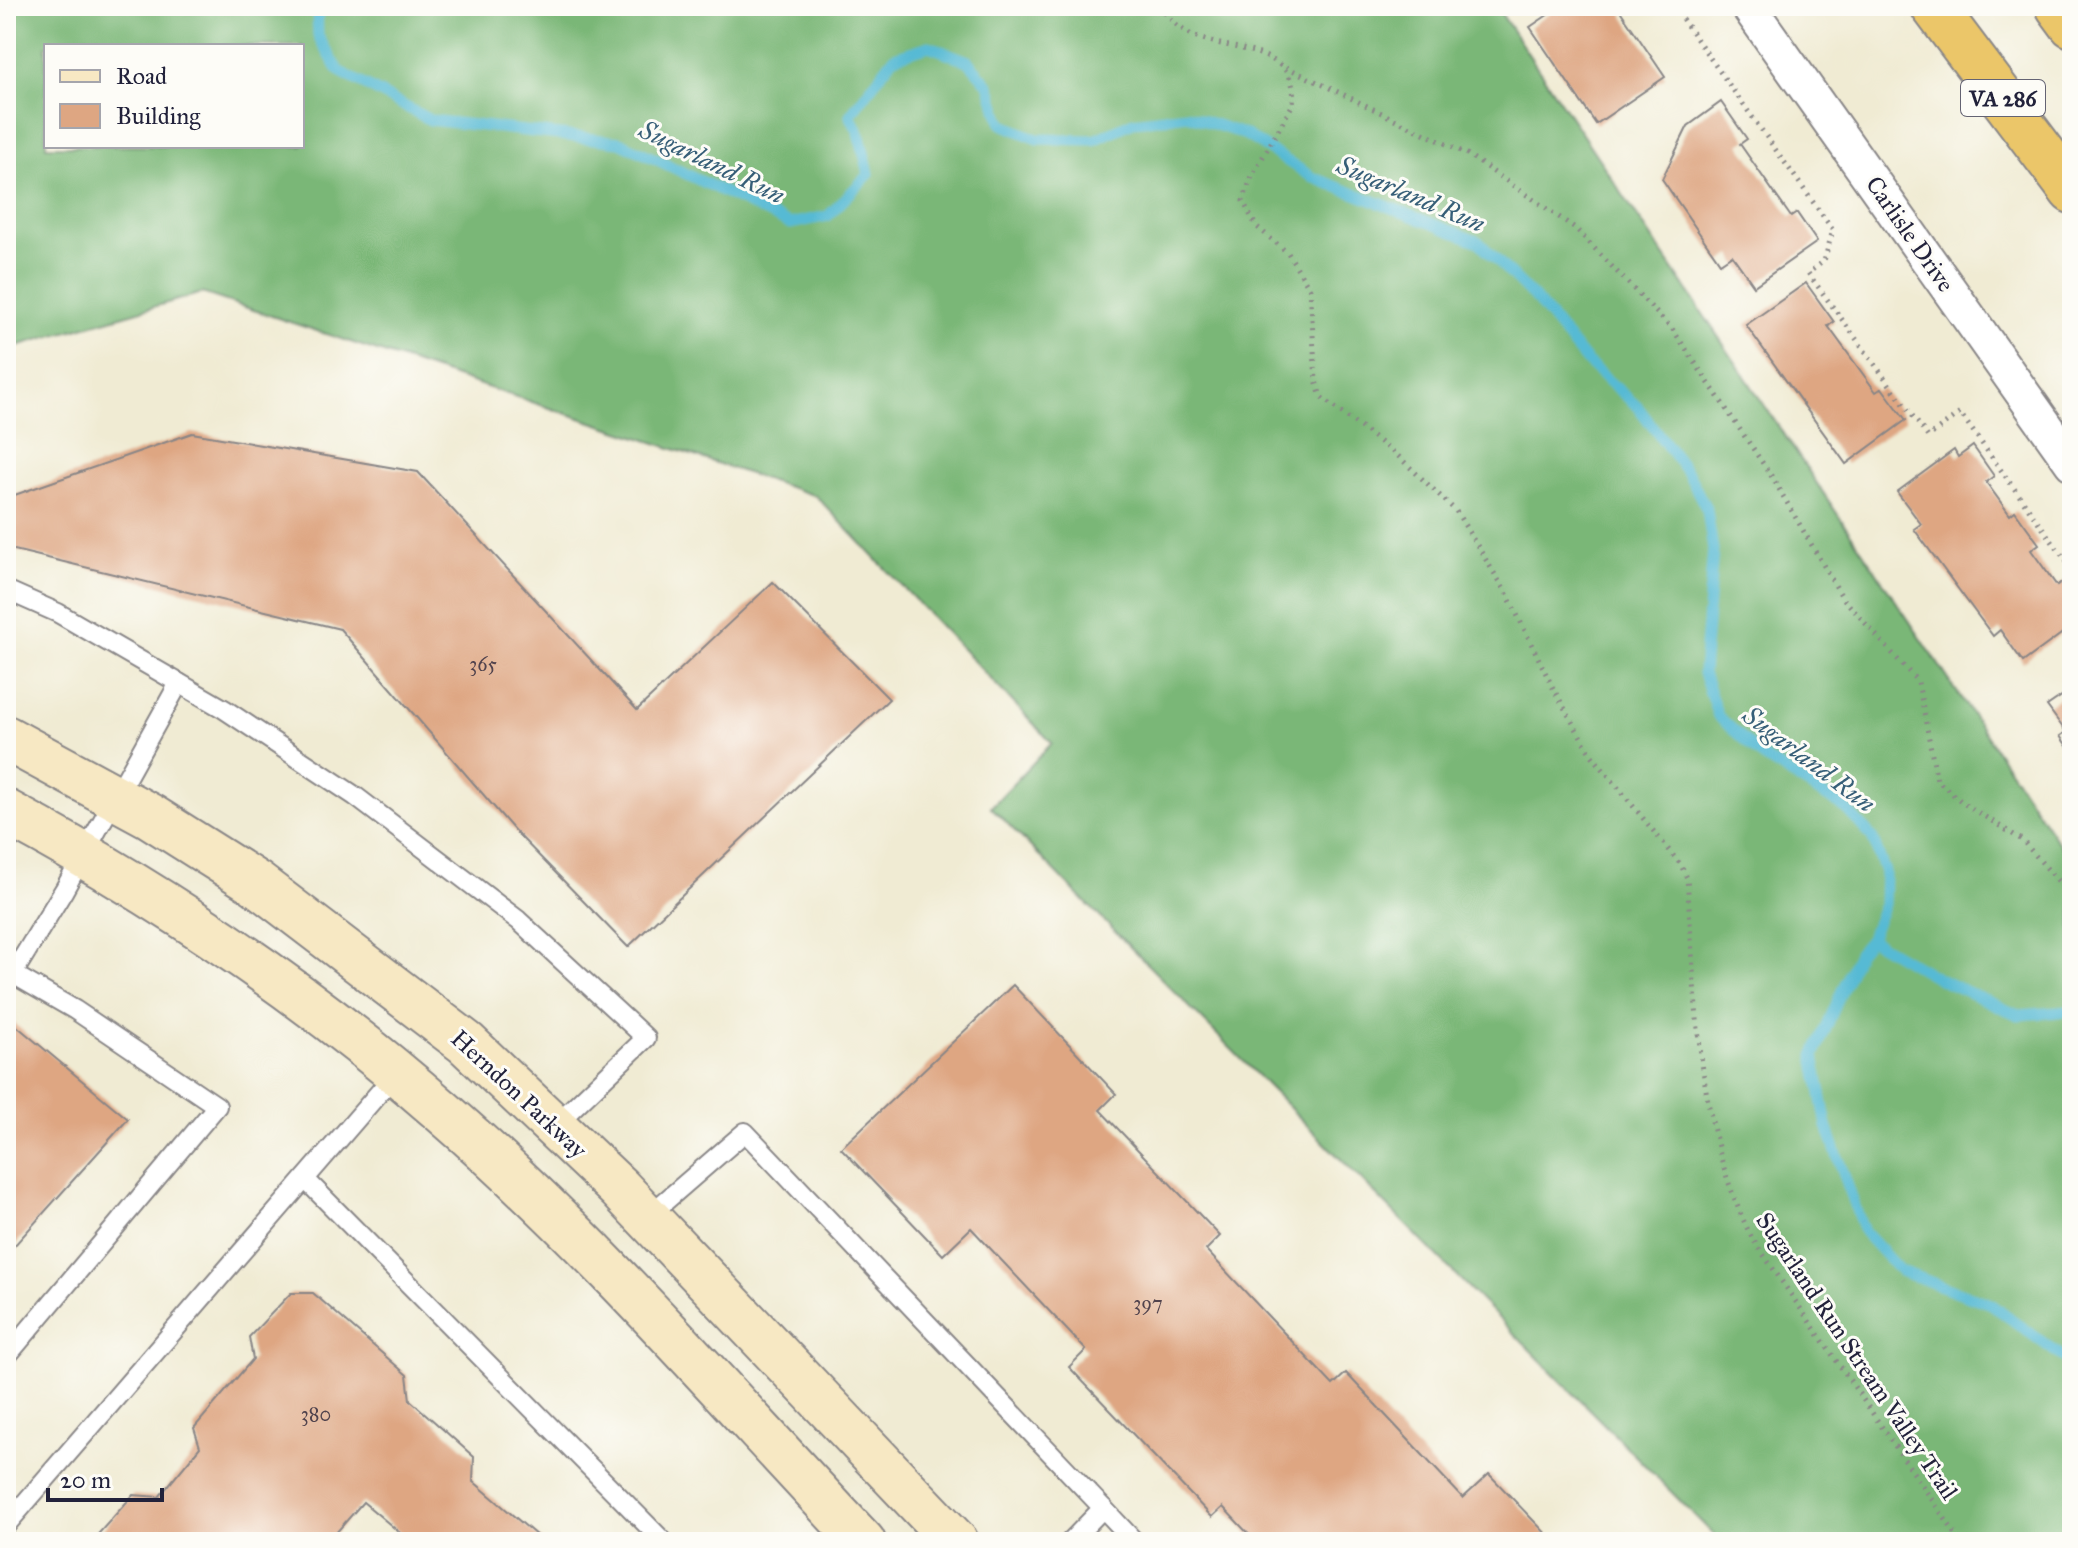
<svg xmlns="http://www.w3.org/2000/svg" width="2078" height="1548" viewBox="0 0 2078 1548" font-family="'IM FELL Great Primer',serif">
	<rect width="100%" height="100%" fill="#fdfcf7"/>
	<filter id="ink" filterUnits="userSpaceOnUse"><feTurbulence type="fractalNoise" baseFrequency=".0125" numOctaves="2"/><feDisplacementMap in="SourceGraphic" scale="16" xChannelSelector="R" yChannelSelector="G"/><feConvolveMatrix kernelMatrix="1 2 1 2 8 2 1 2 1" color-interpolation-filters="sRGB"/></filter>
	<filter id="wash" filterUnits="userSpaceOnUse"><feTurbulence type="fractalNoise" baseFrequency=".006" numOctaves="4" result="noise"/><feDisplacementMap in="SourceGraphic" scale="32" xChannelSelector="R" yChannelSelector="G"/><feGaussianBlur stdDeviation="1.8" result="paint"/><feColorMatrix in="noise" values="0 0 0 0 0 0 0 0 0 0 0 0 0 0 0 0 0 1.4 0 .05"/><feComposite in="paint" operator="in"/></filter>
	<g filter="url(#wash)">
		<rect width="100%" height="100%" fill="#f0ebd3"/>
		<path fill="#7ab777" stroke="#4e6c59" stroke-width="2" fill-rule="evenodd" d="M6,6H1496L2072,863V1542H1721L991,807L1052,743L816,496L202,293L6,349ZM46,46H302V146H46Z"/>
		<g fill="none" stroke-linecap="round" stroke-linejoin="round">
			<g stroke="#56bad4" stroke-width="11">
				<polyline points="317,6 318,36 339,71 430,120 620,142 790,224 828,216 869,174 859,133 850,115 894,57 929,46 968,61 989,85 1002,124 1037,139 1094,140 1133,122 1187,115 1246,135 1312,177 1479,242 1538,302 1586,361 1638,407 1689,475 1707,510 1713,550 1703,673 1718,716 1763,757 1846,809 1872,837 1885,872 1884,904 1870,939 1858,953 1814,1056 1827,1126 1864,1232 1900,1271 1991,1304 2072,1364"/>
				<polyline points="1870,939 1939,979 2018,1015 2072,1011"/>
			</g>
		</g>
		<g id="blocks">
			<g fill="#dea682">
				<polygon points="1561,6 1617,6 1665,77 1596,124 1530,27"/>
				<polygon points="1721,102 1747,139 1740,144 1791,217 1797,213 1817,242 1754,286 1732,255 1720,263 1662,179 1688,126"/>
				<polygon points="1806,283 1834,322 1828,326 1876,392 1882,388 1906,420 1846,464 1746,325"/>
				<polygon points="192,433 418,472 637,710 773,582 889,699 628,947 514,830 340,629 6,548 6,498"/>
				<polygon points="1973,446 1994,476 1986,482 2010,515 2015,511 2039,544 2031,550 2057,586 2064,581 2072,592 2072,626 2023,662 2000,630 1993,636 1914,529 1921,524 1897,492 1954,450 1958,457"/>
				<polygon points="2072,689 2072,753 2060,736 2066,732 2047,706"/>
				<polygon points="1013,985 1116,1094 1100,1110 1220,1236 1206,1250 1333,1385 1346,1373 1463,1498 1489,1474 1554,1542 1256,1542 1223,1507 1212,1517 1069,1367 1086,1350 971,1228 943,1255 841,1148"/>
				<polygon points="6,1017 128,1119 6,1255"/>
				<polygon points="291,1293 313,1293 407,1375 410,1400 474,1457 473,1481 544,1542 411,1542 363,1502 328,1542 91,1542 133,1495 159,1497 200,1447 194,1428 253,1359 249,1337"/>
			</g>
		</g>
	</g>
	<g filter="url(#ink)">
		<use href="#blocks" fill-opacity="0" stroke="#898687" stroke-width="2"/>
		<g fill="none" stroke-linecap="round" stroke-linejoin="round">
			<defs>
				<g id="service">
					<polyline points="6,590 58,613 224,709 355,796 518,920 646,1038 555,1125"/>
					<polyline points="6,970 75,1010 217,1106 6,1357"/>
					<polyline points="14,972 64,890 179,683"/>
					<polyline points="305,1179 664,1542"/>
					<polyline points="647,1217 745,1132 1103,1508 1070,1542"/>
					<polyline points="1103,1508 1135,1542"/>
					<polyline points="6,1525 397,1072"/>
				</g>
				<polyline id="minor" points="1748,6 2072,463"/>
				<g id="secondary">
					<polyline points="6,738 150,816 256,883 466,1043 619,1188 956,1542"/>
					<path d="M6,812C161,895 312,997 444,1113C595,1244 726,1397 863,1542"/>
				</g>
				<g id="trunk">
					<polyline points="1933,6 2072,191"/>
					<polyline points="2058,6 2072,25"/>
				</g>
			</defs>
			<use href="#service" stroke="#898687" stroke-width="22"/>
			<use href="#minor" stroke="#898687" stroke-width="38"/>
			<use href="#secondary" stroke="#898687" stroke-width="48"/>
			<use href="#trunk" stroke="#898687" stroke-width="48"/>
			<g stroke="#898687" stroke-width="5" stroke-dasharray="2 6" stroke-linecap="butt">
				<path d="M1160,6C1169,19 1178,28 1192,35C1231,53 1300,45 1293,104L1252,176L1243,201L1256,226L1288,253L1310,289L1316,381L1321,397L1398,456L1456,511L1507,594L1553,688L1590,753L1681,865L1687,878C1696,999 1696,1128 1752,1238L1961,1542"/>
				<polyline points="1673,6 1833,230 1824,261 1808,273 1928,437 1960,413 2072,569"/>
				<polyline points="1286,67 1467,154 1575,228 1673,330 1772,477 1842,597 1918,682 1937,780 1963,803 2022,840 2072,897"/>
			</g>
			<use href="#service" stroke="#fff" stroke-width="18"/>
			<use href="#minor" stroke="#fff" stroke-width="34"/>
			<use href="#secondary" stroke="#f7e8c3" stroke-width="44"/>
			<use href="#trunk" stroke="#ebc669" stroke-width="44"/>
		</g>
	</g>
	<g text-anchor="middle" stroke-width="6" stroke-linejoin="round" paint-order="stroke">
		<g font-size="20" fill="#51434d">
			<text x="483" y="671">365</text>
			<text x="1148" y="1310">397</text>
			<text x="316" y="1421">380</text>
		</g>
		<rect fill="#fdfcf7" stroke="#646373" stroke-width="2" x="1961" y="80" width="84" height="36" rx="6"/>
		<g font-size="22" font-weight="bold" fill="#22223b">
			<text x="2003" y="106">VA 286</text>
		</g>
		<g font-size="24" fill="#22223b" stroke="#fdfcf7">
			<text transform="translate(1910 234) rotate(55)" y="8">Carlisle Drive</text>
			<text transform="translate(519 1094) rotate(43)" y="8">Herndon Parkway</text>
			<text transform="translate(1857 1356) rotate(56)" y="8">Sugarland Run Stream Valley Trail</text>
		</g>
		<g font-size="26" font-style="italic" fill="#375f78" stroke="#fdfcf7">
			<text transform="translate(712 162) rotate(26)" y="9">Sugarland Run</text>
			<text transform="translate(1411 194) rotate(23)" y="9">Sugarland Run</text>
			<text transform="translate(1809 759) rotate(37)" y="9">Sugarland Run</text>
		</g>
	</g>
	<rect width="2078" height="1548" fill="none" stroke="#fdfcf7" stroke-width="32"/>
	<rect x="44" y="44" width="260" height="104" fill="#fdfcf7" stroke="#a5a5ac" stroke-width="2"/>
	<rect x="60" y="70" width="40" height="12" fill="#f7e8c3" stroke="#a5a5ac" stroke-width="2"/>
	<text x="116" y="84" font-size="24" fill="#22223b">Road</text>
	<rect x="60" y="104" width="40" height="24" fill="#dea682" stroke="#a5a5ac" stroke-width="2"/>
	<text x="116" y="124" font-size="24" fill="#22223b">Building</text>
	<path d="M48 1488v12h114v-12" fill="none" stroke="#22223b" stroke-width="4"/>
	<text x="60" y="1488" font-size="24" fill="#22223b" stroke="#fdfcf7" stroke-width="6" paint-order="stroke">20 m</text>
</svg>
